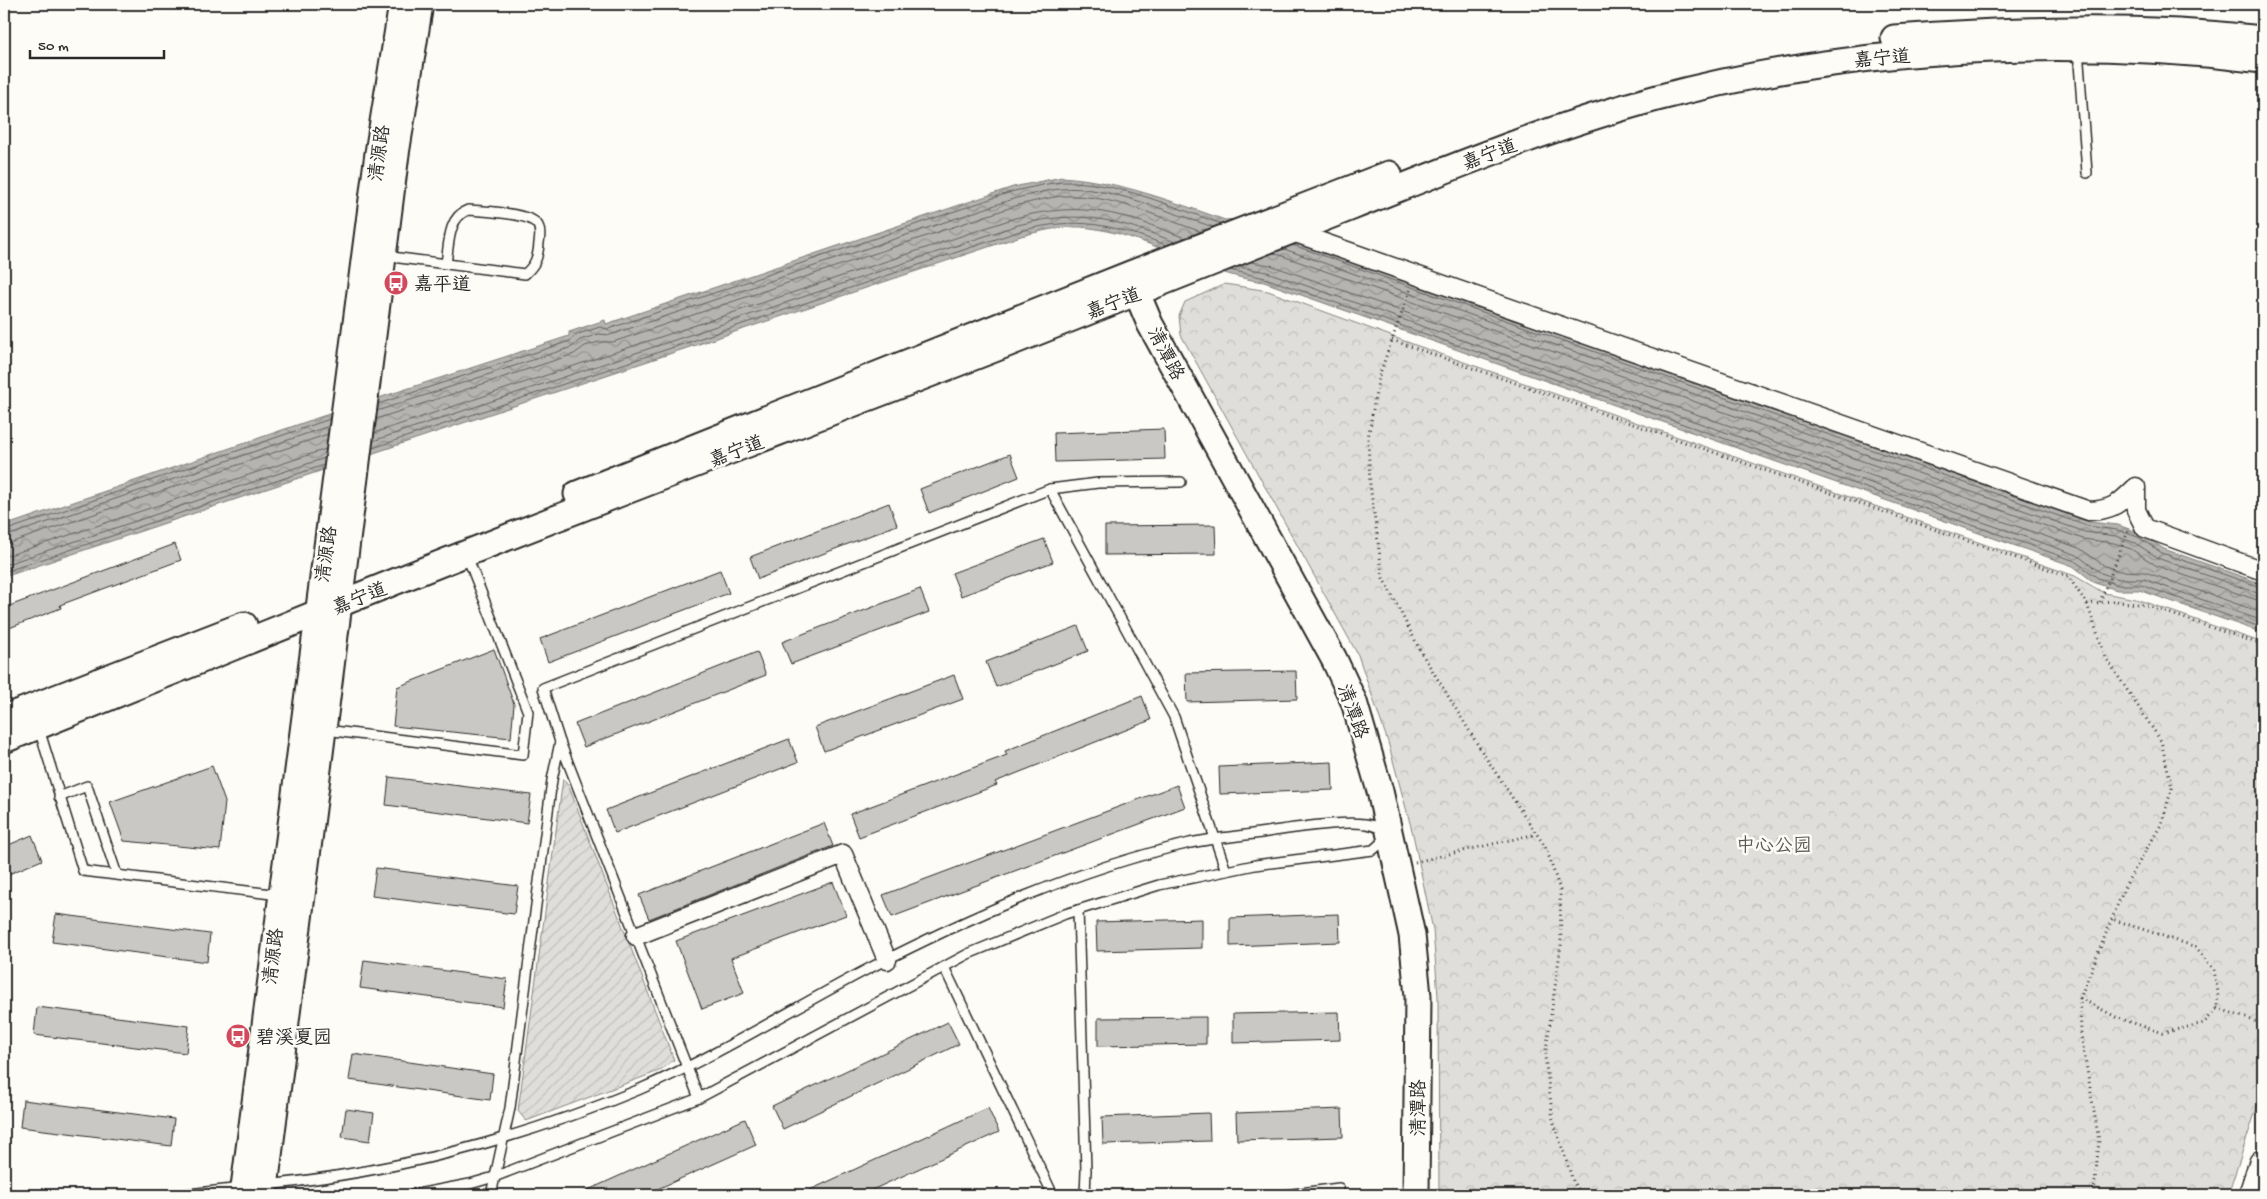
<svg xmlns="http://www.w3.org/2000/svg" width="2267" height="1199" viewBox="0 0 2267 1199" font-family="'Gochi Hand','LXGW WenKai TC',sans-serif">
	<defs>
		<pattern id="park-crowns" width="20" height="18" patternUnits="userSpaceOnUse" patternTransform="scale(1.25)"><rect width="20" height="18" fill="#dfdeda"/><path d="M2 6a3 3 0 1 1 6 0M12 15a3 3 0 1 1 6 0" fill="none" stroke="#c0bfbb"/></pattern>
		<pattern id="garden-furrows" width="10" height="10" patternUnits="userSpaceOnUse" patternTransform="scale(1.25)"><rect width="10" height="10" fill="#dfdeda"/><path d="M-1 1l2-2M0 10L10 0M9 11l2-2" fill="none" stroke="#c0bfbb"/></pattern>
		<pattern id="water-waves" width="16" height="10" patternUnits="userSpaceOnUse" patternTransform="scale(1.25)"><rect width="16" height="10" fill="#b5b4b1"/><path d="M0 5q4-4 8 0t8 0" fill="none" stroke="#939390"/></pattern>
	</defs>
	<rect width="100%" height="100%" fill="#fdfcf7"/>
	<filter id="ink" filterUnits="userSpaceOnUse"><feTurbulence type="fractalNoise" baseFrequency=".02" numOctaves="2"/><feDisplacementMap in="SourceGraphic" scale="10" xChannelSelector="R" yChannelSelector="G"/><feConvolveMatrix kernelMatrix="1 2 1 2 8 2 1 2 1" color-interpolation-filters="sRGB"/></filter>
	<g filter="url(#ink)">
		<polygon fill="url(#park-crowns)" stroke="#858482" points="1225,284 1268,291 1418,346 2075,576 2104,593 2136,599 2263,643 2263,1089 2228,1195 1439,1195 1438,996 1433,930 1413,834 1388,742 1358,655 1181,335 1179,316 1185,302"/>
		<polygon fill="url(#garden-furrows)" stroke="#858482" points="563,779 569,787 674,1060 659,1071 526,1121 518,1111"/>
		<path fill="url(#water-waves)" stroke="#7e7d7b" d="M1062,177C1119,181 1171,201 1225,220L1238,219L1326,253L2089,522L2118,525L2140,533L2164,549L2263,584V633L2139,590H2117L2095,583L2073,566L1264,282C1201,274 1145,232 1081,227C1061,226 1041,231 1021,236L4,577V526L317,418L569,336V332L605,320L606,324L1013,187Z"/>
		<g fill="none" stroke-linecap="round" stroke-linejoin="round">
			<g stroke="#626261" stroke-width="1">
				<polyline points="1293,245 2087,526 2117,530 2138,537 2162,553 2263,588"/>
				<polyline points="1284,249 2085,532 2116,536 2135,543 2160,559 2263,595"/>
				<polyline points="1274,253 2083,539 2114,543 2131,549 2157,566 2263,602"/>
				<polyline points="1251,262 1270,265 2079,548 2105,566 2120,571 2145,572 2263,613"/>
				<polyline points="1239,267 1267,272 2077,555 2101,573 2119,579 2143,579 2263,621"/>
				<polyline points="1230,270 1265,278 2075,561 2098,578 2118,585 2141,585 2263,628"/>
				<path d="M378,404L570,341L575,335L600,327L608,329L1014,191C1030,188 1047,183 1063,182C1117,181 1172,207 1222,224"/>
				<path d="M377,411L572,347L580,340L599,334L610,335L1016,198C1031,195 1046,190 1061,189C1105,184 1171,213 1213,227"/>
				<path d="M376,419L574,354L585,346L599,342H613L1018,205C1033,202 1049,197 1064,196C1110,194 1158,217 1202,232"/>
				<path d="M374,433L1015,218C1084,200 1121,213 1185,238"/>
				<path d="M373,441L1018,225C1082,209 1115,219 1175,242"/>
				<path d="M373,448L1020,231C1079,216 1110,224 1166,245"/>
				<polyline points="4,531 330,419"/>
				<polyline points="4,537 329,426"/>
				<polyline points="4,545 328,434"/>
				<polyline points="4,557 326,449"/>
				<polyline points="4,565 325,458"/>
				<polyline points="4,572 324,465"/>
			</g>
		</g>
		<g fill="#c9c8c4" stroke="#2b2b2b">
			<polygon points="1164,429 1165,459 1055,462 1054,433"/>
			<polygon points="1010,454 1019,477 929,513 920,489"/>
			<polygon points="889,503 897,525 758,579 750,557"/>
			<polygon points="1215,525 1216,554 1105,555 1105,526"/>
			<polygon points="1044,539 1053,562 961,596 952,573"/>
			<polygon points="175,544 181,560 60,605 61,608 4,630 4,608"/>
			<polygon points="720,570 729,593 548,662 540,639"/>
			<polygon points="920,589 929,612 791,664 782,642"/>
			<polygon points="1078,626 1088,651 996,687 986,662"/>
			<polygon points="494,649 514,704 511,738 393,726 397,687"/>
			<polygon points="757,652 766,675 584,747 575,724"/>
			<polygon points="1296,671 1297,699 1187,702 1186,673"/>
			<polygon points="954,675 963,699 824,751 815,727"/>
			<polygon points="1142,696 1151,720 995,782 997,785 859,837 850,814 1007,755 1005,751"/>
			<polygon points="789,739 798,762 615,833 606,810"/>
			<polygon points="1332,762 1333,790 1220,794 1219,767"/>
			<polygon points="212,766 225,802 220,850 124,841 110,802"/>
			<polygon points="389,777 531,795 527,823 386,805"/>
			<polygon points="1177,785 1185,807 892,917 883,895"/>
			<polygon points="824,823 833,846 649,919 639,895"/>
			<polygon points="32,835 42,860 4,876 4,847"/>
			<polygon points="376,868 518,886 514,914 372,896"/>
			<polygon points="833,882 846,915 731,958 744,993 702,1009 676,941"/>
			<polygon points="56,914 210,934 207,962 52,942"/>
			<polygon points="1339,914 1340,942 1230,946 1230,918"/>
			<polygon points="1202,919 1202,948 1097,951 1096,922"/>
			<polygon points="364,960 507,979 503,1007 360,988"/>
			<polygon points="37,1007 189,1026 186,1053 34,1035"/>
			<polygon points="1339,1012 1340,1040 1233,1043 1233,1014"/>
			<polygon points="1206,1017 1206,1044 1098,1046 1098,1018"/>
			<polygon points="948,1022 959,1044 783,1129 772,1106"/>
			<polygon points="353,1054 493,1074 490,1100 349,1080"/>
			<polygon points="23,1100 174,1119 171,1146 20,1127"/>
			<polygon points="988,1108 999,1132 861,1195 799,1195"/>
			<polygon points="346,1109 374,1113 370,1141 342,1137"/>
			<polygon points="1342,1109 1343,1137 1237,1140 1236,1113"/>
			<polygon points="1209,1113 1210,1141 1103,1144 1102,1117"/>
			<polygon points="745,1119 756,1145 644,1195 577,1195"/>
		</g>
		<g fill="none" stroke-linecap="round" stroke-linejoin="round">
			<defs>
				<g id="lane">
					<polyline points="2078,49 2087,173"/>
					<path d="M384,256L525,274C536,264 538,257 539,243C540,237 541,229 537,224C529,213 483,211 468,210C448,217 449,244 446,264"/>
					<polyline points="1050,489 1174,717 1226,871"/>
					<polyline points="39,729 83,871 280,895"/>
					<polyline points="326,730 523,755 528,712 467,556"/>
					<polyline points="560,742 699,1098"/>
					<polyline points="59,797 87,786 117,875"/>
					<polyline points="1078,910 1086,1170 1085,1195"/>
					<polyline points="944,967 1053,1195"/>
					<path d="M267,1185C395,1172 520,1139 638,1090C717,1056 790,1010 866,970C969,917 1077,869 1190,843C1215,838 1242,836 1267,832C1290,829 1354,818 1374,826C1380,828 1385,832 1390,835L1373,850L1255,865L1159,885L1065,914L968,954L699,1098L494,1177L470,1184L412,1195"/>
					<polyline points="179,1195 242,1188"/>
					<polyline points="491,1195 510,1108 552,780 560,742 543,688 1050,489 1098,483 1181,482"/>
					<polyline points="1285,1195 1339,1188"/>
				</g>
				<g id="street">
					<path d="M1290,231L2089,511C2113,510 2120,503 2136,487V510L2145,528L2263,571"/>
					<polyline points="636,936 843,854 887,960"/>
				</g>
				<g id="secondary">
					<path d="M1894,38C2020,29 2137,25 2263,39"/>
					<polyline points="1131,279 1150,324 1334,659 1354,702 1380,791 1412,935 1418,996 1416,1195"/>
					<polyline points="577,494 1130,274 1389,174"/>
					<polyline points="4,718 244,625"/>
					<path d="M4,740C115,696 226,651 337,605C559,515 784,431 1007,344C1123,299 1237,252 1352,207C1453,167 1552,126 1657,98C1852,46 2063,36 2263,60"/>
					<polyline points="243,1195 378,153 402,4"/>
					<polyline points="264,1195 396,154 420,4"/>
				</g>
				<polyline id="highway" points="2253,1195 2263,1164"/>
			</defs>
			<use href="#lane" stroke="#2b2b2b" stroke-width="12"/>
			<use href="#street" stroke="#2b2b2b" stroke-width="21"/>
			<use href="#secondary" stroke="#2b2b2b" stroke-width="29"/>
			<use href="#highway" stroke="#2b2b2b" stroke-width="31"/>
			<g stroke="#2b2b2b" stroke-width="3" stroke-dasharray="1 4" stroke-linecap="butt">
				<polyline points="1410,290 1379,376 1368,438 1370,485 1383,578 1421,652 1486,758 1546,848 1560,890 1561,945 1545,1057 1553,1120 1574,1184 1583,1195"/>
				<polyline points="1392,340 2068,576 2087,604 2112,601 2145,605 2263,645"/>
				<polyline points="2100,602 2128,531"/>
				<polyline points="2087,604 2106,658 2161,741 2172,788 2161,825 2126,884 2080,998 2081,1034 2099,1141 2094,1192 2091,1195"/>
				<polyline points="1415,862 1536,834"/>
				<polyline points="2080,998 2116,1017 2163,1033 2204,1023 2217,1008 2218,992 2214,970 2196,947 2112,919"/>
				<polyline points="2217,1008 2263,1024"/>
			</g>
			<use href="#lane" stroke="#fdfcf7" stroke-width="9"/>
			<use href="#street" stroke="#fdfcf7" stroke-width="18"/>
			<use href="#secondary" stroke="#fdfcf7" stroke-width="25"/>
			<use href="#highway" stroke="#fdfcf7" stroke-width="28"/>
		</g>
	</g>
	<defs>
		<symbol id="bus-disc" viewBox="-11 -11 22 22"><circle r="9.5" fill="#d1495b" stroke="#fdfcf7"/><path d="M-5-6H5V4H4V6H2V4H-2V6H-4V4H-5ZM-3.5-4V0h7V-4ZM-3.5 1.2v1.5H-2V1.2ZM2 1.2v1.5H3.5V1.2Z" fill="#fff"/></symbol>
	</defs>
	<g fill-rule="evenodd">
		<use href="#bus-disc" x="382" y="269" width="28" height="28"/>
		<use href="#bus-disc" x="224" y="1022" width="28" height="28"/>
	</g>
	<g text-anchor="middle" stroke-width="5" stroke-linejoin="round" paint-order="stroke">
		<g font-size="19" fill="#2b2b2b" stroke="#fdfcf7">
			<text transform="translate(1882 57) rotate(-5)" y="7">嘉宁道</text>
			<text transform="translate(378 153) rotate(-82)" y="7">清源路</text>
			<text transform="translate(1489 153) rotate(-21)" y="7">嘉宁道</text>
			<text transform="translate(1113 302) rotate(-21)" y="7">嘉宁道</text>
			<text transform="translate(1167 353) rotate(62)" y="7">清潭路</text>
			<text transform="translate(736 450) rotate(-21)" y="7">嘉宁道</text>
			<text transform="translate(325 554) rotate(-82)" y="7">清源路</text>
			<text transform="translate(359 597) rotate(-22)" y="7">嘉宁道</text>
			<text transform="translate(1354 711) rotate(70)" y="7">清潭路</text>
			<text transform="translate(272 956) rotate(-83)" y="7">清源路</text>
			<text transform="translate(1417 1108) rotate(-90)" y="7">清潭路</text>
		</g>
		<g font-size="19" fill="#2b2b2b" stroke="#fdfcf7" text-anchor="start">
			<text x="414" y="290">嘉平道</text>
			<text x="256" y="1043">碧溪夏园</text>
		</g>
		<g font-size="19" fill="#585857" stroke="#fdfcf7">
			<text x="1774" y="851">中心公园</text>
		</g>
	</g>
	<rect width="2267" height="1199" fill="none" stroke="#fdfcf7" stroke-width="20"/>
	<rect x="10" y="10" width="2247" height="1179" fill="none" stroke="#2b2b2b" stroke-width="2" filter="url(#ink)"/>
	<path d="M30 50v8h134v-8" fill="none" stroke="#2b2b2b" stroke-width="2.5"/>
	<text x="38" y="50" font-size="15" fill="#2b2b2b" stroke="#fdfcf7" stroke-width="4" paint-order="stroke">50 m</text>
</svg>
